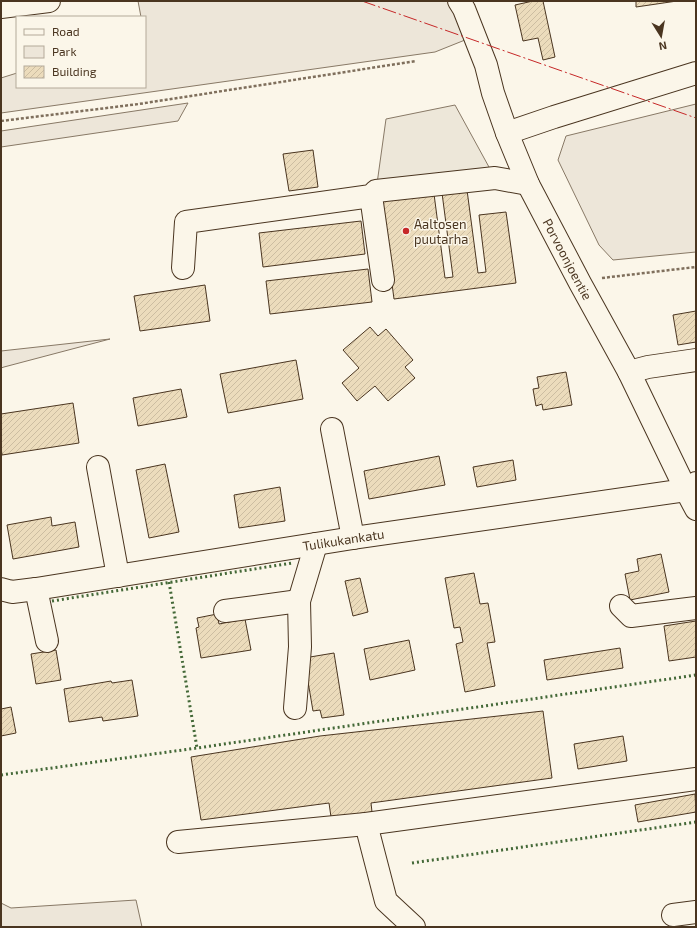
<svg xmlns="http://www.w3.org/2000/svg" width="697" height="928" viewBox="0 0 697 928" font-family="'Exo 2',sans-serif">
	<defs>
		<pattern id="building-hatch" width="6" height="6" patternUnits="userSpaceOnUse"><rect width="6" height="6" fill="#ecdcbc"/><path d="M-1 1l2-2M0 6l6-6M5 7l2-2" fill="none" stroke="#ccbda1"/></pattern>
	</defs>
	<rect width="100%" height="100%" fill="#fbf6e9"/>
	<g fill="#ede6d9" stroke="#887966">
		<polygon points="138,1 458,1 465,40 435,52 1,113 1,78 17,73 17,87 145,87 145,17 141,17"/>
		<polygon points="188,103 178,121 1,147 1,131"/>
		<polygon points="696,104 696,252 613,260 599,245 558,160 566,136"/>
		<polygon points="110,339 4,367 1,368 1,351"/>
		<polygon points="136,900 142,927 1,927 1,903 11,908"/>
	</g>
	<polygon fill="#ede7d9" stroke="#887966" points="455,105 495,178 376,191 386,119"/>
	<g fill="url(#building-hatch)" stroke="#4a3520">
		<polygon points="533,1 543,1 555,57 543,60 538,38 523,41 515,5"/>
		<polygon points="636,1 677,1 636,7"/>
		<polygon points="313,150 318,187 289,191 283,154"/>
		<polygon points="467,190 478,273 486,272 479,215 506,212 516,283 394,299 381,201 434,194 445,278 453,277 442,193"/>
		<polygon points="361,221 365,254 263,267 259,233"/>
		<polygon points="368,269 372,302 270,314 266,281"/>
		<polygon points="205,285 210,321 140,331 134,296"/>
		<polygon points="696,311 696,342 678,345 673,315"/>
		<polygon points="370,327 378,336 386,329 413,360 405,367 415,378 388,401 375,386 357,401 342,383 359,368 343,350"/>
		<polygon points="296,360 303,399 228,413 220,374"/>
		<polygon points="566,372 572,405 543,410 542,404 536,406 533,389 539,388 537,377"/>
		<polygon points="181,389 187,417 138,426 133,398"/>
		<polygon points="73,403 79,443 2,455 1,447 1,414"/>
		<polygon points="439,456 445,485 369,499 364,471"/>
		<polygon points="513,460 516,480 477,487 473,467"/>
		<polygon points="165,464 179,532 149,538 136,470"/>
		<polygon points="280,487 285,521 239,528 234,495"/>
		<polygon points="51,517 52,526 75,522 79,547 13,559 7,525"/>
		<polygon points="661,554 669,592 630,600 625,574 639,571 637,559"/>
		<polygon points="474,573 480,604 488,603 495,642 487,643 495,686 465,692 456,644 463,642 460,627 454,628 445,578"/>
		<polygon points="360,578 368,612 353,616 345,581"/>
		<polygon points="217,614 219,624 245,619 251,650 201,658 196,628 199,627 197,618"/>
		<polygon points="696,621 696,657 669,661 664,626"/>
		<polygon points="409,640 415,670 370,680 364,649"/>
		<polygon points="620,648 623,668 547,680 544,660"/>
		<polygon points="56,650 61,680 36,684 31,654"/>
		<polygon points="334,653 344,715 322,718 320,710 313,711 304,658"/>
		<polygon points="132,680 138,716 103,721 102,717 69,722 64,689 111,681 112,683"/>
		<polygon points="11,707 16,733 1,736 1,709"/>
		<polygon points="543,711 552,778 371,803 372,812 331,817 329,803 201,820 191,757 320,736"/>
		<polygon points="623,736 627,761 578,769 574,744"/>
		<polygon points="695,794 696,812 638,822 635,805"/>
	</g>
	<g fill="none" stroke-linecap="round" stroke-linejoin="round">
		<defs>
			<g id="minor">
				<path id="s1" d="M459,1L464,9L486,65L493,93L507,133L528,184L580,283L629,372L686,490L696,509"/>
				<polyline points="1,7 49,1"/>
				<polyline points="507,133 554,117 696,73"/>
				<polyline points="371,196 383,280"/>
				<polyline points="183,268 186,222 371,196 376,191 495,178 528,184"/>
				<polyline points="629,372 648,367 696,360"/>
				<polyline points="332,429 353,538"/>
				<polyline points="98,467 118,576"/>
				<path id="s2" d="M1,589L12,592L36,589L353,538L686,490L696,483"/>
				<polyline points="36,589 47,641"/>
				<polyline points="621,606 631,616 696,608"/>
				<polyline points="225,611 299,601"/>
				<polyline points="295,708 300,647 299,601 316,544"/>
				<polyline points="366,824 386,901 414,927"/>
				<polyline points="178,842 366,824 696,779"/>
				<polyline points="673,915 696,912"/>
			</g>
		</defs>
		<use href="#minor" stroke="#4a3520" stroke-width="24"/>
		<g stroke="#7f6f5c" stroke-width="2.5" stroke-dasharray="3 2" stroke-linecap="butt">
			<polyline points="1,121 139,104 416,61"/>
			<polyline points="602,278 696,267"/>
		</g>
		<use href="#minor" stroke="#fbf6e9" stroke-width="22"/>
		<g stroke="#436837" stroke-width="3" stroke-dasharray="2 3" stroke-linecap="butt">
			<polyline points="169,582 197,748"/>
			<polyline points="52,601 292,563"/>
			<polyline points="1,775 197,748 696,675"/>
			<polyline points="412,863 696,822"/>
		</g>
		<polyline stroke="#c62828" stroke-width="1" stroke-dasharray="14 3 2 3" stroke-linecap="butt" points="362,1 696,118"/>
	</g>
	<circle fill="#c62828" stroke="#fbf6e9" stroke-width="1.5" cx="406" cy="231" r="4"/>
	<g text-anchor="middle" stroke-width="3" stroke-linejoin="round" paint-order="stroke">
		<g font-size="13" fill="#4a3520" stroke="#fbf6e9" text-anchor="start">
			<text x="414" y="229">Aaltosen<tspan x="414" dy="15">puutarha</tspan></text>
		</g>
		<g font-size="13" fill="#4a3520" stroke="#fbf6e9">
			<text dy="5" stroke="none"><textPath href="#s1" startOffset="281">Porvoonjoentie</textPath></text>
			<text dy="5" stroke="none"><textPath href="#s2" startOffset="347">Tulikukankatu</textPath></text>
		</g>
	</g>
	<rect width="697" height="928" fill="none" stroke="#4a3520" stroke-width="4"/>
	<rect x="16" y="16" width="130" height="72" fill="#fbf6e9" stroke="#b4a999"/>
	<rect x="24" y="29" width="20" height="6" fill="#fbf6e9" stroke="#b4a999"/>
	<text x="52" y="36" font-size="12" fill="#4a3520">Road</text>
	<rect x="24" y="46" width="20" height="12" fill="#ede6d9" stroke="#b4a999"/>
	<text x="52" y="56" font-size="12" fill="#4a3520">Park</text>
	<rect x="24" y="66" width="20" height="12" fill="url(#building-hatch)" stroke="#b4a999"/>
	<text x="52" y="76" font-size="12" fill="#4a3520">Building</text>
	<g transform="translate(661 36) rotate(169)" stroke="#fbf6e9" stroke-width="3" paint-order="stroke">
	<path d="M0-3L7 15L0 10L-7 15Z" fill="#4a3520"/>
	<text y="-6" font-size="11" font-weight="bold" text-anchor="middle" fill="#4a3520">N</text>
	</g>
</svg>
